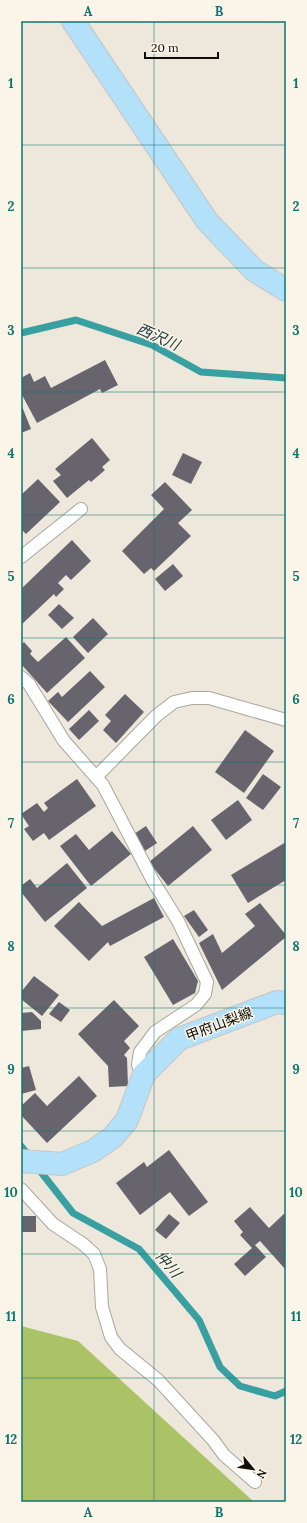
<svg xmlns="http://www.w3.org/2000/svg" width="307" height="1523" viewBox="0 0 307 1523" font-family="Lora,'Noto Sans JP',serif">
	<rect width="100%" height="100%" fill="#ede7dc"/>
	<polygon fill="#abc366" points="21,1326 78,1341 254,1502 21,1502"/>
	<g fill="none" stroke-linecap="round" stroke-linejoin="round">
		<g stroke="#39a0a1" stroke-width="7">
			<polyline points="21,333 76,320 152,345 201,372 286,378"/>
			<polyline points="21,1146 30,1157"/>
			<polyline points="37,1167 73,1213 139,1249 199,1320 220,1367 240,1386 275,1396 286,1391"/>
		</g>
	</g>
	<g fill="#68646d">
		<polygon points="105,360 118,385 102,393 100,389 37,423 21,393 21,378 30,373 34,382 45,376 51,388"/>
		<polygon points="21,404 31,429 21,433"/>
		<polygon points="92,438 110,460 102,467 105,470 91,482 89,480 67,498 53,481 61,475 55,469"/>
		<polygon points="183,453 202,462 191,484 172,475"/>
		<polygon points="38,479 60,502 26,534 21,529 21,495"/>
		<polygon points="165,482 192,510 178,523 191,536 154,571 151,568 144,574 122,551 164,509 151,495"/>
		<polygon points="72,540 91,561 71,580 66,575 58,583 64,589 56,597 54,594 21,625 21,589"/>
		<polygon points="173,564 183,576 165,591 155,579"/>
		<polygon points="59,604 74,618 62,629 48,615"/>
		<polygon points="93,618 108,634 88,653 73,637"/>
		<polygon points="66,637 85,658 47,693 21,664 21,645 24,642 32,651 30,654 38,662"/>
		<polygon points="90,671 105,687 68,722 48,701 58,692 62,697"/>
		<polygon points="125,694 144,712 116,743 103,730 111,721 105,715"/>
		<polygon points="89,710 99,721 79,740 69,729"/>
		<polygon points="245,730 274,751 244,793 215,772"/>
		<polygon points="263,774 281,787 263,810 246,798"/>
		<polygon points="77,779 96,806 49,840 44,833 33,841 24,829 29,826 21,814 37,803 44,812 48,808 44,803"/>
		<polygon points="238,800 252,820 226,840 211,820"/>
		<polygon points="146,826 157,843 145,851 134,834"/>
		<polygon points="193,826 212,850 168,886 149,862"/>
		<polygon points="112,831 131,854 91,886 60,846 76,834 89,850"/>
		<polygon points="286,842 286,880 248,903 231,875"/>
		<polygon points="67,863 87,888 45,922 21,892 21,886 30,879 37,888"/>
		<polygon points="154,898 164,917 110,946 108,942 89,961 54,926 79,902 102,926"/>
		<polygon points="260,903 286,935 286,937 222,990 199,943 213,934 222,953 255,926 245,914"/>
		<polygon points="194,910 208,930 199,937 184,916"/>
		<polygon points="173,939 198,981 195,993 173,1005 144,957"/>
		<polygon points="34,976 59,995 42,1016 21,999 21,992"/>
		<polygon points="114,1000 139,1026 124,1041 130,1048 124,1055 127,1058 128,1086 109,1087 108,1066 78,1034"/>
		<polygon points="59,1002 70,1010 61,1022 49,1014"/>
		<polygon points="32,1012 41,1021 41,1029 21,1031 21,1013"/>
		<polygon points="29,1066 36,1090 21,1094 21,1068"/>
		<polygon points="79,1076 97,1096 47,1143 21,1115 21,1106 35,1093 47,1106"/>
		<polygon points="169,1150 208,1202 189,1216 170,1192 140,1215 116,1183 144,1162 147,1167"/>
		<polygon points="250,1207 269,1228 286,1212 286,1270 260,1241 255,1245 266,1257 245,1276 234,1264 252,1248 240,1235 243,1232 234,1221"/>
		<polygon points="169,1214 180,1223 166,1239 155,1230"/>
		<rect x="21" y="1216" width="15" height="16"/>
	</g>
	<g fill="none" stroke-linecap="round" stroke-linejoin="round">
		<defs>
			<g id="lane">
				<polyline points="21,557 81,509"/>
				<polyline points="21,677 29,684 64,741 103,785 153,881 178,921 207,982 205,994 196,1005 155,1032 140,1052 138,1065 144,1074"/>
				<polyline points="96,777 156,716 174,702 192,698 209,698 286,720"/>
				<polyline points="21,1189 53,1224 83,1244 94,1254 100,1269 102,1307 111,1337 120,1349 158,1380 213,1440 224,1455 255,1482"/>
			</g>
			<g id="primary">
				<polyline points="73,21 207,221 255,271 286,290"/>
				<polyline points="21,1161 62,1164 93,1151 113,1137 127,1120 144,1074 179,1039 277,1002 286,1003"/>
			</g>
		</defs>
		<use href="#lane" stroke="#aba69c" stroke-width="14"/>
		<use href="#primary" stroke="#c5c5c4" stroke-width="24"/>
		<use href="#lane" stroke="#fff" stroke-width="12"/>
		<use href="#primary" stroke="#b3e1fa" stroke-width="22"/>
	</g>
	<path fill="none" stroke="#0f766e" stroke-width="1" stroke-opacity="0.55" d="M154,21V1502M21,145H286M21,268H286M21,392H286M21,515H286M21,638H286M21,762H286M21,885H286M21,1008H286M21,1131H286M21,1254H286M21,1378H286"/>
	<g text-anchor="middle" stroke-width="3" stroke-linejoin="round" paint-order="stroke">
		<g font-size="14" fill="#0d0c08" stroke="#faf4e9">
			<text transform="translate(219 1024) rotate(-21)" y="5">甲府山梨線</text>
		</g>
		<g font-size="15" font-style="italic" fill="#253e3e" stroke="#faf4e9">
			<text transform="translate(158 337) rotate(24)" y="5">西沢川</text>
			<text transform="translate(168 1264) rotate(50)" y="5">仲川</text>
		</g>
	</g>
	<rect width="307" height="1523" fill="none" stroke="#faf4e9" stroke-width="44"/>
	<g transform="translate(253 1469) rotate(119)" stroke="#faf4e9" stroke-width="3" paint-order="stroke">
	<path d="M0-3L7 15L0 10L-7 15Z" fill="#0d0c08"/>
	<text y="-6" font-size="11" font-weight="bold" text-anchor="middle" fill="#0d0c08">N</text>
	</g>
	<path d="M145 52v6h73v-6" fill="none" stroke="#0d0c08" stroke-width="2"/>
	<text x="151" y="52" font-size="12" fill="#0d0c08" stroke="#faf4e9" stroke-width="3" paint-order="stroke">20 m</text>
	<rect x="22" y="22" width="263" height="1479" fill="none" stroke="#0f766e" stroke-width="1.5"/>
	<g font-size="13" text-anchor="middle" font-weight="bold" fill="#0f766e">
		<text x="88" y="16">A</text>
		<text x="219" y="16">B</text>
		<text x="11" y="88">1</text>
		<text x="296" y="88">1</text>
		<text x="11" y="211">2</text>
		<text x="296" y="211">2</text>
		<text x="11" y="335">3</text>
		<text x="296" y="335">3</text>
		<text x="11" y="458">4</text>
		<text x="296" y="458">4</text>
		<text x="11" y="581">5</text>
		<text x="296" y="581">5</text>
		<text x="11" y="704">6</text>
		<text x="296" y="704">6</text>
		<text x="11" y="828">7</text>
		<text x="296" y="828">7</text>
		<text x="11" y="951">8</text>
		<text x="296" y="951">8</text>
		<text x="11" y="1074">9</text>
		<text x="296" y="1074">9</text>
		<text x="11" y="1197">10</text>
		<text x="296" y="1197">10</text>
		<text x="11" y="1321">11</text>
		<text x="296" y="1321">11</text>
		<text x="11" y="1444">12</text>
		<text x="296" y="1444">12</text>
		<text x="88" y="1517">A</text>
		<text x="219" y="1517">B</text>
	</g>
</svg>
